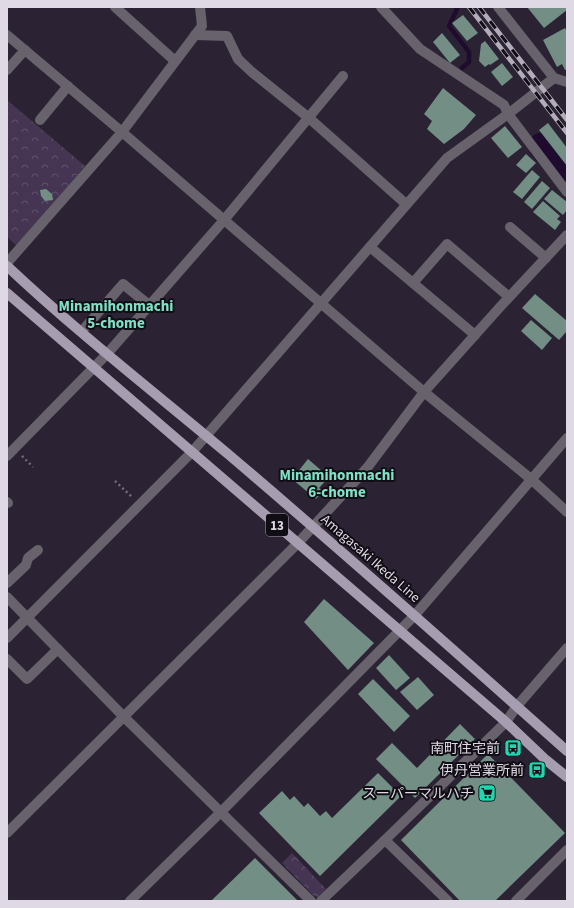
<svg xmlns="http://www.w3.org/2000/svg" width="574" height="908" viewBox="0 0 574 908" font-family="'Source Sans 3','Noto Sans JP',sans-serif">
	<defs>
		<pattern id="park-crowns" width="20" height="18" patternUnits="userSpaceOnUse"><rect width="20" height="18" fill="#453552"/><path d="M2 6a3 3 0 1 1 6 0M12 15a3 3 0 1 1 6 0" fill="none" stroke="#5f526b"/></pattern>
	</defs>
	<rect width="100%" height="100%" fill="#2b2233"/>
	<g fill="url(#park-crowns)">
		<polygon points="7,100 85,166 17,246 7,237"/>
		<polygon points="292,853 326,889 318,897 314,896 282,863"/>
	</g>
	<g fill="none" stroke-linecap="round" stroke-linejoin="round">
		<polyline stroke="#1f0b2d" stroke-width="4.5" points="456,7 457,9 449,26 469,52 469,62 462,68"/>
		<polyline stroke="#1f0b2d" stroke-width="27" points="542,146 567,177"/>
	</g>
	<g fill="#728e85">
		<polygon points="527,7 567,7 567,10 544,28"/>
		<polygon points="463,15 478,33 467,41 452,23"/>
		<polygon points="565,28 567,32 567,69 565,70 562,64 557,67 543,40"/>
		<polygon points="442,33 460,55 450,63 433,42"/>
		<polygon points="485,41 499,59 490,65 489,64 485,67 479,61 481,44"/>
		<polygon points="502,63 513,77 502,86 491,72"/>
		<polygon points="443,88 476,115 464,129 444,144 427,129 432,121 424,114"/>
		<polygon points="548,123 567,148 567,166 539,130"/>
		<polygon points="505,126 522,147 508,158 491,138"/>
		<polygon points="526,154 536,163 526,173 516,165"/>
		<polygon points="532,170 540,177 522,199 513,192"/>
		<polygon points="542,181 550,188 532,209 524,202"/>
		<polygon points="46,189 52,194 53,200 45,201 41,196 40,190"/>
		<polygon points="552,190 567,202 567,210 563,215 544,199"/>
		<polygon points="543,201 560,216 557,219 561,222 555,230 533,212"/>
		<polygon points="535,294 567,321 567,331 559,340 522,308"/>
		<polygon points="531,320 552,338 542,350 521,331"/>
		<polygon points="308,459 329,477 319,488 323,491 316,499 292,479"/>
		<polygon points="324,599 374,643 348,670 304,622"/>
		<polygon points="389,655 410,678 396,690 376,668"/>
		<polygon points="418,677 434,695 417,710 400,692"/>
		<polygon points="373,679 410,716 394,732 358,694"/>
		<polygon points="460,724 475,739 415,798 376,759 392,743 417,768"/>
		<polygon points="488,754 565,833 495,901 460,901 401,840"/>
		<polygon points="378,773 401,796 320,876 259,813 282,791 290,800 294,796 304,807 308,803 320,816 326,811 332,818"/>
		<polygon points="255,858 298,901 211,901"/>
	</g>
	<g fill="none" stroke-linecap="round" stroke-linejoin="round">
		<g stroke="#736c7b" stroke-width="2.5" stroke-dasharray="2 3" stroke-linecap="butt">
			<polyline points="22,456 33,467"/>
			<polyline points="115,481 132,497"/>
		</g>
		<g stroke="#67626b" stroke-width="10">
			<polyline points="115,7 175,61"/>
			<polyline points="381,7 420,49 504,105 508,114 567,192"/>
			<polyline points="498,7 554,78 567,82"/>
			<polyline points="7,35 122,132 424,392 531,479 567,512"/>
			<polyline points="195,35 227,36 238,59 253,73 309,118 406,204"/>
			<polyline points="7,70 25,50"/>
			<polyline points="40,120 68,86"/>
			<polyline points="510,227 546,258"/>
			<polyline points="370,247 475,335"/>
			<polyline points="7,263 122,132 202,26 200,7"/>
			<polyline points="413,283 447,244 509,297"/>
			<polyline points="82,331 123,284 149,305"/>
			<polyline points="7,456 107,354 224,220 343,76"/>
			<polyline points="7,502 8,503"/>
			<polyline points="7,583 26,565 28,558 38,550"/>
			<polyline points="7,597 124,717 311,901"/>
			<polyline points="7,638 192,452 447,158 508,114 554,78"/>
			<polyline points="7,659 27,679 58,649"/>
			<polyline points="7,833 298,543 367,468 424,392 500,307 567,235"/>
			<polyline points="385,840 448,901"/>
			<polyline points="130,901 221,812 415,615 567,438"/>
			<polyline points="321,901 385,840 506,722 517,706 567,648"/>
			<polyline points="516,901 567,850"/>
		</g>
		<g stroke="#a79db0" stroke-width="10">
			<path d="M7,266C77,332 154,392 228,454C342,551 455,651 567,751"/>
			<polyline points="7,293 506,722 546,760 567,777"/>
		</g>
		<defs>
			<g id="rail">
				<polyline points="469,7 567,133"/>
				<polyline points="479,7 567,120"/>
			</g>
		</defs>
		<use href="#rail" stroke="#b3acba" stroke-width="4.5"/>
		<use href="#rail" stroke="#110d15" stroke-width="3" stroke-dasharray="9" stroke-linecap="butt"/>
	</g>
	<defs>
		<symbol id="bus-square" viewBox="-11 -11 22 22"><rect x="-9" y="-9" width="18" height="18" rx="4" fill="#21d5af" stroke="#110d15"/><path d="M-5-6H5V4H4V6H2V4H-2V6H-4V4H-5ZM-3.5-4V0h7V-4ZM-3.5 1.2v1.5H-2V1.2ZM2 1.2v1.5H3.5V1.2Z" fill="#111"/></symbol>
		<symbol id="supermarket-square" viewBox="-11 -11 22 22"><rect x="-9" y="-9" width="18" height="18" rx="4" fill="#21d5af" stroke="#110d15"/><path d="M-6-5.5h2.5l.6 2H6L4.5 2H-2.5L-4.4-4H-6ZM-1.5 3.2a1.3 1.3 0 1 0 .1 0ZM3 3.2a1.3 1.3 0 1 0 .1 0Z" fill="#111"/></symbol>
	</defs>
	<g fill-rule="evenodd">
		<use href="#bus-square" x="503" y="738" width="20" height="20"/>
		<use href="#bus-square" x="527" y="760" width="20" height="20"/>
		<use href="#supermarket-square" x="477" y="783" width="20" height="20"/>
	</g>
	<g text-anchor="middle" stroke-width="4" stroke-linejoin="round" paint-order="stroke">
		<rect fill="#110d15" stroke="#a19ca7" stroke-width="1" x="266" y="514" width="22" height="22" rx="3"/>
		<g font-size="13" font-weight="bold" fill="#dfd9e5">
			<text x="277" y="530">13</text>
		</g>
		<g font-size="14" fill="#dfd9e5" stroke="#110d15">
			<text transform="translate(371 558) rotate(41)" y="5">Amagasaki Ikeda Line</text>
		</g>
		<g font-size="14" fill="#dfd9e5" stroke="#110d15" text-anchor="end">
			<text x="500" y="753">南町住宅前</text>
			<text x="524" y="775">伊丹営業所前</text>
			<text x="474" y="798">スーパーマルハチ</text>
		</g>
		<g font-size="15" font-weight="bold" fill="#81e1c6" stroke="#110d15">
			<text x="116" y="311">Minamihonmachi<tspan x="116" dy="17">5-chome</tspan></text>
			<text x="337" y="480">Minamihonmachi<tspan x="337" dy="17">6-chome</tspan></text>
		</g>
	</g>
	<rect width="574" height="908" fill="none" stroke="#dfd9e5" stroke-width="16"/>
</svg>
